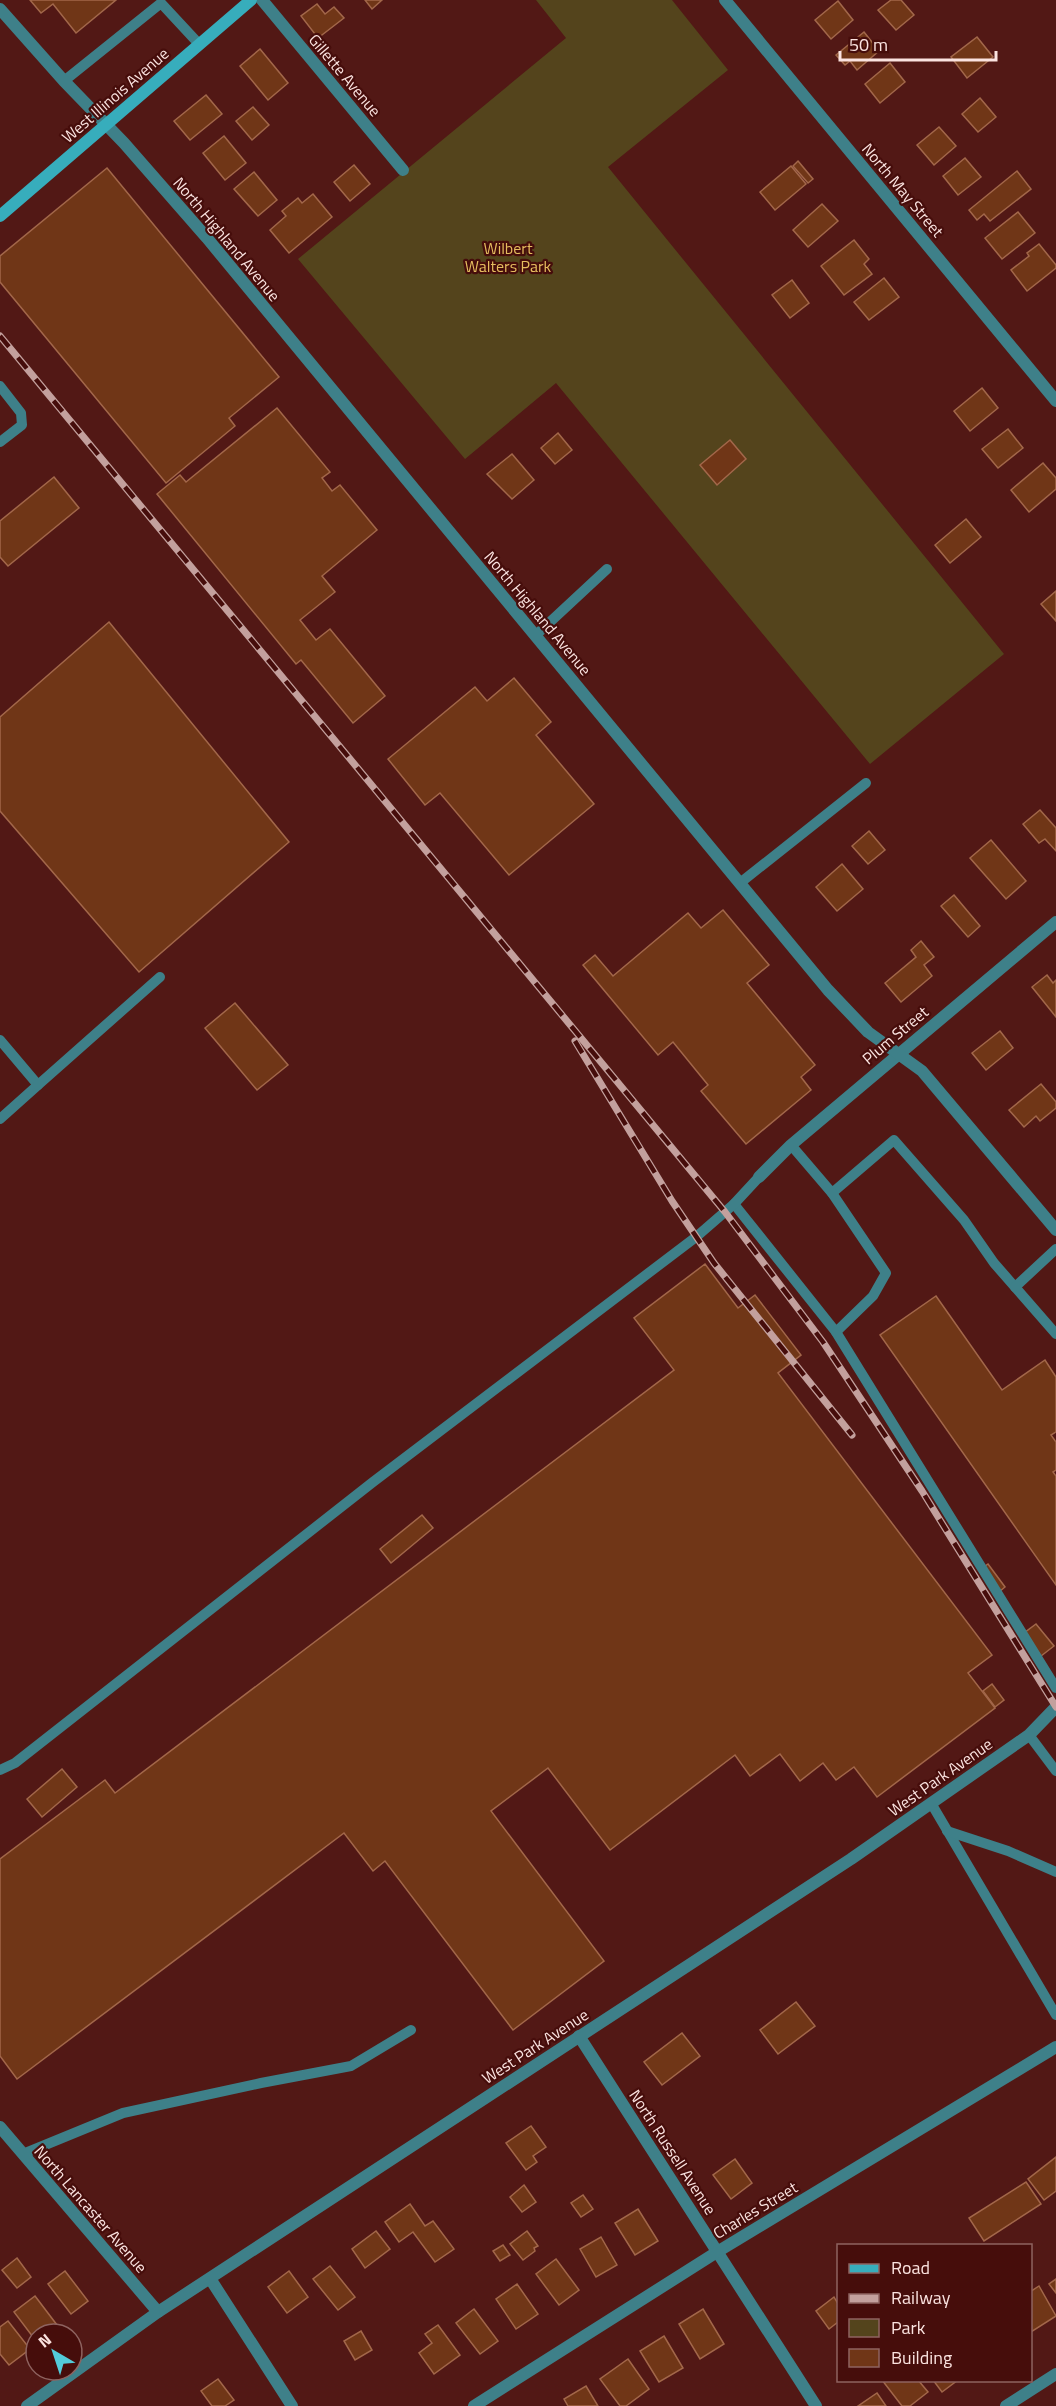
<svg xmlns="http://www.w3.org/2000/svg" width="1056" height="2406" viewBox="0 0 1056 2406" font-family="'Titillium Web',sans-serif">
	<rect width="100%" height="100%" fill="#521815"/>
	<polygon fill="#54441c" points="536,0 672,0 728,70 608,167 1004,654 870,764 556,383 465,459 298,259 566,38"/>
	<g fill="#703617" stroke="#a2674a" stroke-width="1.5">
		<polygon points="30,0 116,0 76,33 53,4 41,13"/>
		<polygon points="365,0 382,0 372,9"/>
		<polygon points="891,0 901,0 914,15 896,30 878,10"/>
		<polygon points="838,1 853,20 831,39 815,20"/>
		<polygon points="317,4 325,14 334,7 344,18 318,38 301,16"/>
		<polygon points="864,32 879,51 857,70 850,61 845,65 836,55"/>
		<polygon points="977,37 993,57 967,78 951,57"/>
		<polygon points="260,49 288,83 268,100 240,66"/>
		<polygon points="890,63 905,82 880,103 865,84"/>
		<polygon points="206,95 222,114 190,140 174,121"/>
		<polygon points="980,98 996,117 978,132 962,114"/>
		<polygon points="253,107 269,125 252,140 236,121"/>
		<polygon points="939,127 956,146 934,165 917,145"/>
		<polygon points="224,136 246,163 225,180 203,153"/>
		<polygon points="965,158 981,177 958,195 943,176"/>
		<polygon points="798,161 813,179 808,183 793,166"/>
		<polygon points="354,165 370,184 350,201 334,182"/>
		<polygon points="791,166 806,184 775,210 760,192"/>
		<polygon points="107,168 279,377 229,418 235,426 166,483 0,282 0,256"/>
		<polygon points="1017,171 1031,189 990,221 984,214 977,220 969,210"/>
		<polygon points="254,172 277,200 258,216 234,189"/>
		<polygon points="313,194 332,217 289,253 270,230 286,216 282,211 298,198 302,203"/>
		<polygon points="822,204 838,221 808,247 793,230"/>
		<polygon points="1018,212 1035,233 1002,259 985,238"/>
		<polygon points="854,240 869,259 864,264 872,274 844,295 821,266"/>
		<polygon points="1039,244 1056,265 1056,268 1027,291 1011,270 1029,256 1027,253"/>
		<polygon points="884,278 899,297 869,320 854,302"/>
		<polygon points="792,280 809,303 790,318 772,295"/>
		<polygon points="982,388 998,408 970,431 954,411"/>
		<polygon points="277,408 330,472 322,478 332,491 340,485 377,530 322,576 335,592 300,620 316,640 330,629 385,696 353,723 301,660 296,664 157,494 180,475 186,482"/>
		<polygon points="1008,429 1023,448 998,468 982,449"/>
		<polygon points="558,433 572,450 555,464 541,448"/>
		<polygon points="730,440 746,459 717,485 700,465"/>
		<polygon points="512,454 534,480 512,499 487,474"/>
		<polygon points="1043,463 1056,478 1056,489 1029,512 1011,490"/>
		<polygon points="54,477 79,508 8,566 0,557 0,521"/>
		<polygon points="966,519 981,537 950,563 935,545"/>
		<polygon points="1056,591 1056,621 1041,604"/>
		<polygon points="109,622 289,842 139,972 0,811 0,717"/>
		<polygon points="514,678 551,722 536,735 594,804 509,875 440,793 425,805 388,759 475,687 487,701"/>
		<polygon points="1040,810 1056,828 1056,851 1045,839 1039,843 1023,824"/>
		<polygon points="869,831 885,850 868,864 852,846"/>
		<polygon points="991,840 1026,881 1006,899 970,858"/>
		<polygon points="842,864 863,889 837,911 816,887"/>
		<polygon points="954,895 980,926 968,937 941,906"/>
		<polygon points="723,910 769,965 747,983 815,1065 801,1077 811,1090 746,1144 701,1091 708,1085 673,1042 658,1055 583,965 595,955 613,976 688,913 701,928"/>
		<polygon points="921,941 934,957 924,965 932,976 901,1002 885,983 916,957 911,950"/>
		<polygon points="1047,975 1053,983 1056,980 1056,1017 1032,987"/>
		<polygon points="235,1003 288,1065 257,1090 205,1028"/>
		<polygon points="1000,1031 1013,1048 986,1070 972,1053"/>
		<polygon points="1041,1084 1056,1102 1056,1108 1040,1121 1036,1116 1024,1127 1009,1110"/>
		<polygon points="705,1264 738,1308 755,1295 801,1355 778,1373 992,1655 968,1673 995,1708 877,1797 854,1767 836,1780 823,1763 800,1781 780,1754 750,1776 735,1755 610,1850 548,1768 491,1811 604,1961 513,2030 385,1861 373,1871 344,1833 17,2079 0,2056 0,1859 105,1780 115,1793 674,1370 634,1318"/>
		<polygon points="936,1296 1002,1390 1045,1360 1056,1377 1056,1432 1051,1435 1056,1442 1056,1470 1053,1472 1056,1476 1056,1585 880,1335"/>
		<polygon points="422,1515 433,1528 391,1563 380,1549"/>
		<polygon points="988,1564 1005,1587 999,1592 981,1569"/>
		<polygon points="1036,1624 1054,1646 1041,1656 1024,1633"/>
		<polygon points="992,1684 1004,1700 995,1707 983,1691"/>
		<polygon points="62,1769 77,1787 42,1817 27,1799"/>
		<polygon points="796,2002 815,2026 778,2054 760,2030"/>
		<polygon points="682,2033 700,2056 662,2085 644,2062"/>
		<polygon points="531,2126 546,2147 533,2156 537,2162 526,2170 506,2143"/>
		<polygon points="1056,2157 1056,2191 1044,2200 1028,2179"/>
		<polygon points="735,2159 752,2183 731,2199 713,2175"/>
		<polygon points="1026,2182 1041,2204 984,2241 969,2218"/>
		<polygon points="524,2185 536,2202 522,2212 510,2197"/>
		<polygon points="583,2195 593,2209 581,2217 571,2203"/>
		<polygon points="410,2204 425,2226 433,2221 454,2249 435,2262 413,2232 399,2242 385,2222"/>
		<polygon points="638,2209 658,2241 635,2255 615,2223"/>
		<polygon points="376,2231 390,2249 365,2268 352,2249"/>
		<polygon points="527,2231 538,2246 534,2248 535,2251 523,2260 510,2244"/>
		<polygon points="601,2237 617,2265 596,2277 580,2249"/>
		<polygon points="503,2245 510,2255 500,2261 493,2251"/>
		<polygon points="17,2258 31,2277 17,2288 2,2270"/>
		<polygon points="556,2259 579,2290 559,2305 536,2274"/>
		<polygon points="330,2266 355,2297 338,2310 313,2279"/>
		<polygon points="65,2271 88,2301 71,2314 48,2284"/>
		<polygon points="289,2271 308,2297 287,2313 268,2287"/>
		<polygon points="1056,2279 1056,2293 1049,2284"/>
		<polygon points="517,2284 538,2314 516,2329 496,2299"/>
		<polygon points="1039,2286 1056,2316 1031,2332 1030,2292"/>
		<polygon points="35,2296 57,2325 46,2334 36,2334 36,2341 14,2312"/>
		<polygon points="834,2297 838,2304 838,2322 829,2329 816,2311"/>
		<polygon points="474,2309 498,2341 480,2354 456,2323"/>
		<polygon points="703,2309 724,2344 700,2359 679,2324"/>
		<polygon points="8,2321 30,2349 9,2365 0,2354 0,2327"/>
		<polygon points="438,2325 460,2355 434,2374 419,2353 432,2343 425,2334"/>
		<polygon points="361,2331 372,2350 355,2360 344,2341"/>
		<polygon points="664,2336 683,2368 659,2382 640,2351"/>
		<polygon points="628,2359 649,2389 626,2406 620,2406 600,2379"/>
		<polygon points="218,2379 234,2400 225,2406 212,2406 201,2391"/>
		<polygon points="882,2380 918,2380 928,2392 910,2406 902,2406"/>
		<polygon points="933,2380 958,2380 942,2392"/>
		<polygon points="586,2386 598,2406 568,2406 564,2399"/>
		<polygon points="877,2393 886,2406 858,2406"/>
	</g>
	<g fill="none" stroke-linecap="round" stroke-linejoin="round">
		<g stroke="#3e8089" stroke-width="10">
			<polyline points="64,81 161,3 199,44"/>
			<polyline points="0,386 21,413 22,425 0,442"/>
			<polyline points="536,635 607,569"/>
			<polyline points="740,883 866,783"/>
			<polyline points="0,1040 38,1085 0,1119"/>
			<polyline points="38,1085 160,977"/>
			<polyline points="791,1145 832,1193 894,1140 964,1220 994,1263 1056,1334"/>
			<polyline points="734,1204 836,1332 873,1296 886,1273 832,1193"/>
			<polyline points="1015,1287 1056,1249"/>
			<polyline points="836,1332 1056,1688"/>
			<polyline points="1029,1735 1056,1771"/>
			<polyline points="0,1770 15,1763 373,1482 696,1237 734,1204 759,1177"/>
			<polyline points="931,1803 1056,2015"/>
			<polyline points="947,1831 1008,1851 1056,1872"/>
			<polyline points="23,2154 123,2113 261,2083 351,2066 411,2030"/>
		</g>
		<g stroke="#3e8089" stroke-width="12">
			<polyline points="262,0 403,170"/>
			<polyline points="725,0 1056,401"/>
			<polyline points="759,1177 791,1145 1056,922"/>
			<polyline points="579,2036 816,2406"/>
			<polyline points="0,2127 158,2312"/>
			<polyline points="211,2280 292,2406"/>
			<polyline points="27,2406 158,2312 851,1859 1029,1735 1056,1707"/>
			<polyline points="474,2406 717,2252 1056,2047"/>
			<polyline points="1006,2406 1056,2374"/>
		</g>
		<polyline stroke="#3e8089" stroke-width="12" points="0,9 64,81 124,143 207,238 828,990 868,1032 922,1071 1056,1230"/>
		<polyline stroke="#37adbc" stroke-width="12" points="0,216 251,0"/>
		<defs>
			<g id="rail">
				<polyline points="0,336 725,1212 823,1342 922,1491 1056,1707"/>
				<polyline points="575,1041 672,1201 714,1263 852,1435"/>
			</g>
		</defs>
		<use href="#rail" stroke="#c3a09d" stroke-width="7"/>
		<use href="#rail" stroke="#460d0b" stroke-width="4.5" stroke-dasharray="14" stroke-linecap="butt"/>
	</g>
	<g text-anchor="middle" stroke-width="4.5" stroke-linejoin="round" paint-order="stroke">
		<g font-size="16" fill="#fbe3e0" stroke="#460d0b">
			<text transform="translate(345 75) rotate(50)" y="6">Gillette Avenue</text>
			<text transform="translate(115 95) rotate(-41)" y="6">West Illinois Avenue</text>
			<text transform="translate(903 190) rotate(50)" y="6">North May Street</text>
			<text transform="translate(227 239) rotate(50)" y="6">North Highland Avenue</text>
			<text transform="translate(538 613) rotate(50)" y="6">North Highland Avenue</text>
			<text transform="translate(895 1035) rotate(-40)" y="6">Plum Street</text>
			<text transform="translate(940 1777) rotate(-35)" y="6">West Park Avenue</text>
			<text transform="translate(535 2046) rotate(-33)" y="6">West Park Avenue</text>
			<text transform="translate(673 2152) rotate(57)" y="6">North Russell Avenue</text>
			<text transform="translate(91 2209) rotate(49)" y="6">North Lancaster Avenue</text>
			<text transform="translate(755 2210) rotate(-31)" y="6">Charles Street</text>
		</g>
		<g font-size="16" fill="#e5bd5f" stroke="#460d0b">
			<text x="508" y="254">Wilbert<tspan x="508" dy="18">Walters Park</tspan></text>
		</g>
	</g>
	<rect x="837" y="2244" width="195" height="138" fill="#460d0b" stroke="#8e6360" stroke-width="1.5"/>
	<rect x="849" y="2264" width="30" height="9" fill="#37adbc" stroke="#8e6360" stroke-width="1.5"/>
	<text x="891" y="2274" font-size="18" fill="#fbe3e0">Road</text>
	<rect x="849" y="2294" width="30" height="9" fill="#c3a09d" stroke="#8e6360" stroke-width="1.5"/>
	<text x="891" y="2304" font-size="18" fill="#fbe3e0">Railway</text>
	<rect x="849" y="2319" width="30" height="18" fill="#54441c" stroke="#8e6360" stroke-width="1.5"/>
	<text x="891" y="2334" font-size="18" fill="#fbe3e0">Park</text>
	<rect x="849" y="2349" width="30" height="18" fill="#703617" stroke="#8e6360" stroke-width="1.5"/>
	<text x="891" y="2364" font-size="18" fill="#fbe3e0">Building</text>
	<g transform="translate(54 2352) rotate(321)"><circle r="28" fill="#460d0b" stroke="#8e6360" stroke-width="1.5"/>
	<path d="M0-4.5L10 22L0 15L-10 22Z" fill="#53cbda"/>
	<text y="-9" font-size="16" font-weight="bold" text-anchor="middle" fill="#fbe3e0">N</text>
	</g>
	<path d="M840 51v9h156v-9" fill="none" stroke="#fbe3e0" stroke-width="3"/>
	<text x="849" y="51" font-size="18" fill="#fbe3e0" stroke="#460d0b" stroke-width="4.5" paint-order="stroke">50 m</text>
</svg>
